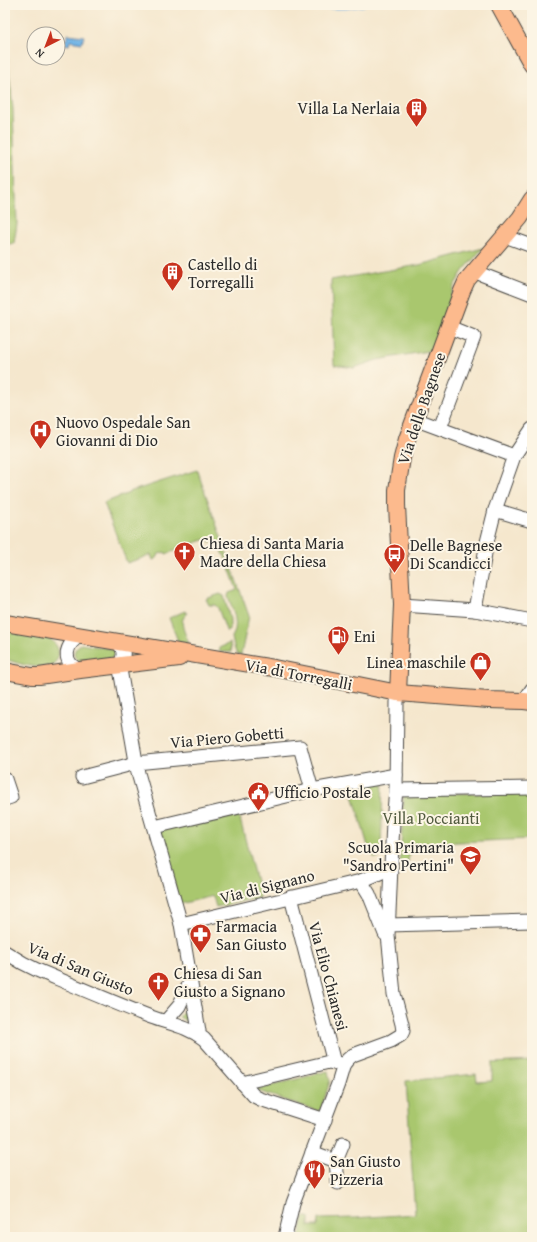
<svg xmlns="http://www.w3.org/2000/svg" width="537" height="1242" viewBox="0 0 537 1242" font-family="'Gentium Book Plus',serif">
	<rect width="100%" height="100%" fill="#fcf5e5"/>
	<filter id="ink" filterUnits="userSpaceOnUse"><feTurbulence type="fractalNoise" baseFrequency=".025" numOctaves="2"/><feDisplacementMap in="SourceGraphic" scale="8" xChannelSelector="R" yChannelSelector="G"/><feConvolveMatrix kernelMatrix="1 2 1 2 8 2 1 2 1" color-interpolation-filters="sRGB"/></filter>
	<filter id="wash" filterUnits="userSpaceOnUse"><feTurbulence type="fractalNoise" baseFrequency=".012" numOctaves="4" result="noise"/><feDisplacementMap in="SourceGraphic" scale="16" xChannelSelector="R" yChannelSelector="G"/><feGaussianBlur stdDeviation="0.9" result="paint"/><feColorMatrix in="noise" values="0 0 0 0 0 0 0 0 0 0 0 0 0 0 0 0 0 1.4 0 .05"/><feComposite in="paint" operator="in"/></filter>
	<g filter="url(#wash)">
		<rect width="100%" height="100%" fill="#f5e7cd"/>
		<g fill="#a9c76e" stroke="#6a794c">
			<polygon points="5,34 13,109 17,224 14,243 5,245"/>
			<polygon points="483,248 463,271 454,286 434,350 377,360 354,368 334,365 331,280 419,265"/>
			<path d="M197,470L249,616L241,655L237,654C234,649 233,643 232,637C240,625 232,608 228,596L229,593L237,590L224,554L223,555L216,539L210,542L207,539L191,544L190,543L187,544L188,546L166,554L165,552L159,554L157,558L153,560L151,555L127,563L104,503L129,493V492Z"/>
			<polygon points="220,594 224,596 230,619 230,630 227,633 218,608 215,605 209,605 206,599"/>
			<path d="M185,611L187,614C177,621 186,634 189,644L178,641L169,618Z"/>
			<path d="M5,630L48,638C66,648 59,668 42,667C29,667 17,663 5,659Z"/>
			<polygon points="230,643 231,652 220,652 219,648"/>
			<path d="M81,644L112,649L115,651L114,655L112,658L79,661C71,656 74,648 81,644Z"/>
			<polygon points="383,782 381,852 379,857 375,858 370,853 351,788"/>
			<polygon points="404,793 532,794 532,839 410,844 408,862 400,864"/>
			<polygon points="238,811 260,897 216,907 213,896 180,904 158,830"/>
			<polygon points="188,1003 192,1024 179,1017 186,1009"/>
			<polygon points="532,1061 532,1237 299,1237 304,1217 309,1217 309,1226 318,1226 319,1219 354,1218 415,1214 406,1081 476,1074 477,1082 492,1081 492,1063"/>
			<polygon points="328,1071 330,1081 321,1109 318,1111 255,1090"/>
		</g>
		<polygon fill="#70b3e5" stroke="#4e6f88" points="68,34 84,36 82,43 70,41 69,45 64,44 65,39 67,39"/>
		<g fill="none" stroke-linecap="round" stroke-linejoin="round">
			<polyline stroke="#70b3e5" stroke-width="2.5" points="289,5 303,9 318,8 346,8 364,5"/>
		</g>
	</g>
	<g filter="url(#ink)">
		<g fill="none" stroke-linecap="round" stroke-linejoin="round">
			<defs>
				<g id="minor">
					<polyline points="505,236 532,246"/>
					<polyline points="473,271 532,294"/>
					<polyline points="414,419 514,456"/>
					<polyline points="440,428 474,337 449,327"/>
					<polyline points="495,510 532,521"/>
					<polyline points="402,605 475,610 532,621"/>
					<polyline points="475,610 487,542 495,510 514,456 532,429"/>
					<path d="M117,642C125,649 125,657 119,665L121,675L138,773L181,924L199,1031L197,1034"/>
					<path d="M80,670C61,663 65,644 80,636"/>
					<polyline points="524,701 532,689"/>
					<polyline points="82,777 136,763 300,747 312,790"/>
					<polyline points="5,779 11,797 5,799"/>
					<polyline points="396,790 532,788"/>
					<polyline points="154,827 312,790 396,775"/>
					<polyline points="361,881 369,894 385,934"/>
					<polyline points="291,897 334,1063"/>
					<polyline points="181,924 361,881 391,868"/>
					<polyline points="388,925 532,921"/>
					<path d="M5,952L23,963L37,970C75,986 112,1002 151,1017C170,1024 187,1026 204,1039L254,1096L260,1099L325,1120"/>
					<polyline points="166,1021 179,1006 191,980"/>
					<polyline points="242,1083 329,1062 341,1064"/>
					<polyline points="312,1152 336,1161 343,1144"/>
					<polyline points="336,1161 338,1183"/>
					<polyline points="285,1237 293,1203 338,1084 344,1064 348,1059 353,1055 391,1041 401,1035 403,1031 402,1024 394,994 388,935 393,821 396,790 397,702 398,693"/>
				</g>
				<g id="major">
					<polyline points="499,5 532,65"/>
					<polyline points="5,623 274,668 398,693 489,700 524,701 532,702"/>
					<polyline points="5,671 32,676 39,676 80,670 179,658"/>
					<polyline points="398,693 402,605 397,505 397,490 402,458 407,439 462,291 467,280 520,218 532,199"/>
				</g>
			</defs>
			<use href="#minor" stroke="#494743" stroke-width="15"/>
			<use href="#major" stroke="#494743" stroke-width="18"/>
			<use href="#minor" stroke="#fff" stroke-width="13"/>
			<use href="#major" stroke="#fcba8d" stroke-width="16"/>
		</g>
	</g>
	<defs>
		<symbol id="building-pin" viewBox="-11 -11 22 30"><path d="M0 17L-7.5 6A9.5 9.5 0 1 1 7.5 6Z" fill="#c8321e" stroke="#fcf5e5"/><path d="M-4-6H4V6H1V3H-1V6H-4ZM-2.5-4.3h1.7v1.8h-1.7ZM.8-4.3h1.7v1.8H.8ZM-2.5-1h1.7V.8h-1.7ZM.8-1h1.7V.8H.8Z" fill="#fff"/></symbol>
		<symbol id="hospital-pin" viewBox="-11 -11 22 30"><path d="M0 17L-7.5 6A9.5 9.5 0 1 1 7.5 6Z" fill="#c8321e" stroke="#fcf5e5"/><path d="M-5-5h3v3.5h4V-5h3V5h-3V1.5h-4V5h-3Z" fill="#fff"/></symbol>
		<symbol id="church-pin" viewBox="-11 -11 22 30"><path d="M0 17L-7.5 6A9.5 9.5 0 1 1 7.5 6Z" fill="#c8321e" stroke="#fcf5e5"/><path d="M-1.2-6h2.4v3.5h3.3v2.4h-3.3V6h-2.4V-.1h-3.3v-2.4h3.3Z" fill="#fff"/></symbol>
		<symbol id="bus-pin" viewBox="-11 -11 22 30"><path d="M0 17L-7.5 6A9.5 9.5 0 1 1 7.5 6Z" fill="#c8321e" stroke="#fcf5e5"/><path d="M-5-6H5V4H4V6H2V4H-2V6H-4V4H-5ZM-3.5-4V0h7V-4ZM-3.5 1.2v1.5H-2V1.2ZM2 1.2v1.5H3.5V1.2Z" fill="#fff"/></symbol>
		<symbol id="fuel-pin" viewBox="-11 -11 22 30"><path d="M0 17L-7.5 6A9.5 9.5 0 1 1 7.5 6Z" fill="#c8321e" stroke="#fcf5e5"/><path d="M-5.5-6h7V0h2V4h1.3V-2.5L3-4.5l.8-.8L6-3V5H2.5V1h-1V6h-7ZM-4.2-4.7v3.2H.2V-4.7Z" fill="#fff"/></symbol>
		<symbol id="shop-pin" viewBox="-11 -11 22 30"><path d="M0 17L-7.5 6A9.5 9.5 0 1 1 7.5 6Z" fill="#c8321e" stroke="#fcf5e5"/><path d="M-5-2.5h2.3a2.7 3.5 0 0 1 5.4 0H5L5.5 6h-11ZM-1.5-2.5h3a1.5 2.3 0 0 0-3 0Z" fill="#fff"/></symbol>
		<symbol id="civic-pin" viewBox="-11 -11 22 30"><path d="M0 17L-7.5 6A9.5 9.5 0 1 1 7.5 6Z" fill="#c8321e" stroke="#fcf5e5"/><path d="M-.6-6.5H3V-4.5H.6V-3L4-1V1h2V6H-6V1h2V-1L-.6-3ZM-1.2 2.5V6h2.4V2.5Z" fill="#fff"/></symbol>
		<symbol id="school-pin" viewBox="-11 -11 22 30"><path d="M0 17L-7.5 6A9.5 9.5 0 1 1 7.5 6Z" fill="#c8321e" stroke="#fcf5e5"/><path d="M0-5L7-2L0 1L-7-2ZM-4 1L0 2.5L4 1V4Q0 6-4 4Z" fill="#fff"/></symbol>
		<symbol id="pharmacy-pin" viewBox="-11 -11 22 30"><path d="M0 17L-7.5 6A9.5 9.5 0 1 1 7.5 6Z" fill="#c8321e" stroke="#fcf5e5"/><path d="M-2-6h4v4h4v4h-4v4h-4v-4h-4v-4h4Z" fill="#fff"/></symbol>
		<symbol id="restaurant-pin" viewBox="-11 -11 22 30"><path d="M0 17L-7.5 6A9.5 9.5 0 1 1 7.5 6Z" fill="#c8321e" stroke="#fcf5e5"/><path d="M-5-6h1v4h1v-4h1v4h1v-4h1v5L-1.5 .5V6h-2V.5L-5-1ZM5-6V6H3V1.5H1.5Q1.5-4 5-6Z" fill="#fff"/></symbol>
	</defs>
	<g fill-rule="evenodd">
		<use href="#building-pin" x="404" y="96" width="25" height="34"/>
		<use href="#building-pin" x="160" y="260" width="25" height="34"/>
		<use href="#hospital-pin" x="28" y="418" width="25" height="34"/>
		<use href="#church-pin" x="172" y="540" width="25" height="34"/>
		<use href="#bus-pin" x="382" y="542" width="25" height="34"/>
		<use href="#fuel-pin" x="326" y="624" width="25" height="34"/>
		<use href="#shop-pin" x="468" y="650" width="25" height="34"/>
		<use href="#civic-pin" x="246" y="780" width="25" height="34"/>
		<use href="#school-pin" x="458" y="844" width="25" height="34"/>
		<use href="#pharmacy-pin" x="188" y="922" width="25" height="34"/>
		<use href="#church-pin" x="146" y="970" width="25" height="34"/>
		<use href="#restaurant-pin" x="302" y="1158" width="25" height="34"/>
	</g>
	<g text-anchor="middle" stroke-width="4" stroke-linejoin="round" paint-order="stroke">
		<g font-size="16" fill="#2b2b2b" stroke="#fcf5e5" text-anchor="start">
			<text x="400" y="114" text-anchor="end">Villa La Nerlaia</text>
			<text x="188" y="270">Castello di<tspan x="188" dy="18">Torregalli</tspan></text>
			<text x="56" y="428">Nuovo Ospedale San<tspan x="56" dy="18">Giovanni di Dio</tspan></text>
			<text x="200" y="549">Chiesa di Santa Maria<tspan x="200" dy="18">Madre della Chiesa</tspan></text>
			<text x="410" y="551">Delle Bagnese<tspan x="410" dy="18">Di Scandicci</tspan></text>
			<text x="354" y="642">Eni</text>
			<text x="466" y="668" text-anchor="end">Linea maschile</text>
			<text x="274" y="798">Ufficio Postale</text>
			<text x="454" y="853" text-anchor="end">Scuola Primaria<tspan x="454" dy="18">"Sandro Pertini"</tspan></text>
			<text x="216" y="932">Farmacia<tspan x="216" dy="18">San Giusto</tspan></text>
			<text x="174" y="979">Chiesa di San<tspan x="174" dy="18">Giusto a Signano</tspan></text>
			<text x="330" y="1167">San Giusto<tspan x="330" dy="18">Pizzeria</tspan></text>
		</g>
		<g font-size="16" fill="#2b2b2b" stroke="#fcf5e5">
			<text transform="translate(421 408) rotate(-71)" y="6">Via delle Bagnese</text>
			<text transform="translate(299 674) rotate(11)" y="6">Via di Torregalli</text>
			<text transform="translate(227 737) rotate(-5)" y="6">Via Piero Gobetti</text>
			<text transform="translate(267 886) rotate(-14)" y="6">Via di Signano</text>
			<text transform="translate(81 968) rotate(23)" y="6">Via di San Giusto</text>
			<text transform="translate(329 976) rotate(75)" y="6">Via Elio Chianesi</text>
		</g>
		<g font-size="16" fill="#515a3f" stroke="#fcf5e5">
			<text x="431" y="824">Villa Poccianti</text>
		</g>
	</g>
	<rect width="537" height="1242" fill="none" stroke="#fcf5e5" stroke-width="20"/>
	<g transform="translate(46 46) rotate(222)"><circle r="19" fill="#fcf5e5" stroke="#a8a49b"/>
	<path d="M0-3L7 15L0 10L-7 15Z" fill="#c8321e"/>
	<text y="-6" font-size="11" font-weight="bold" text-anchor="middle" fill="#2b2b2b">N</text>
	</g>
</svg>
